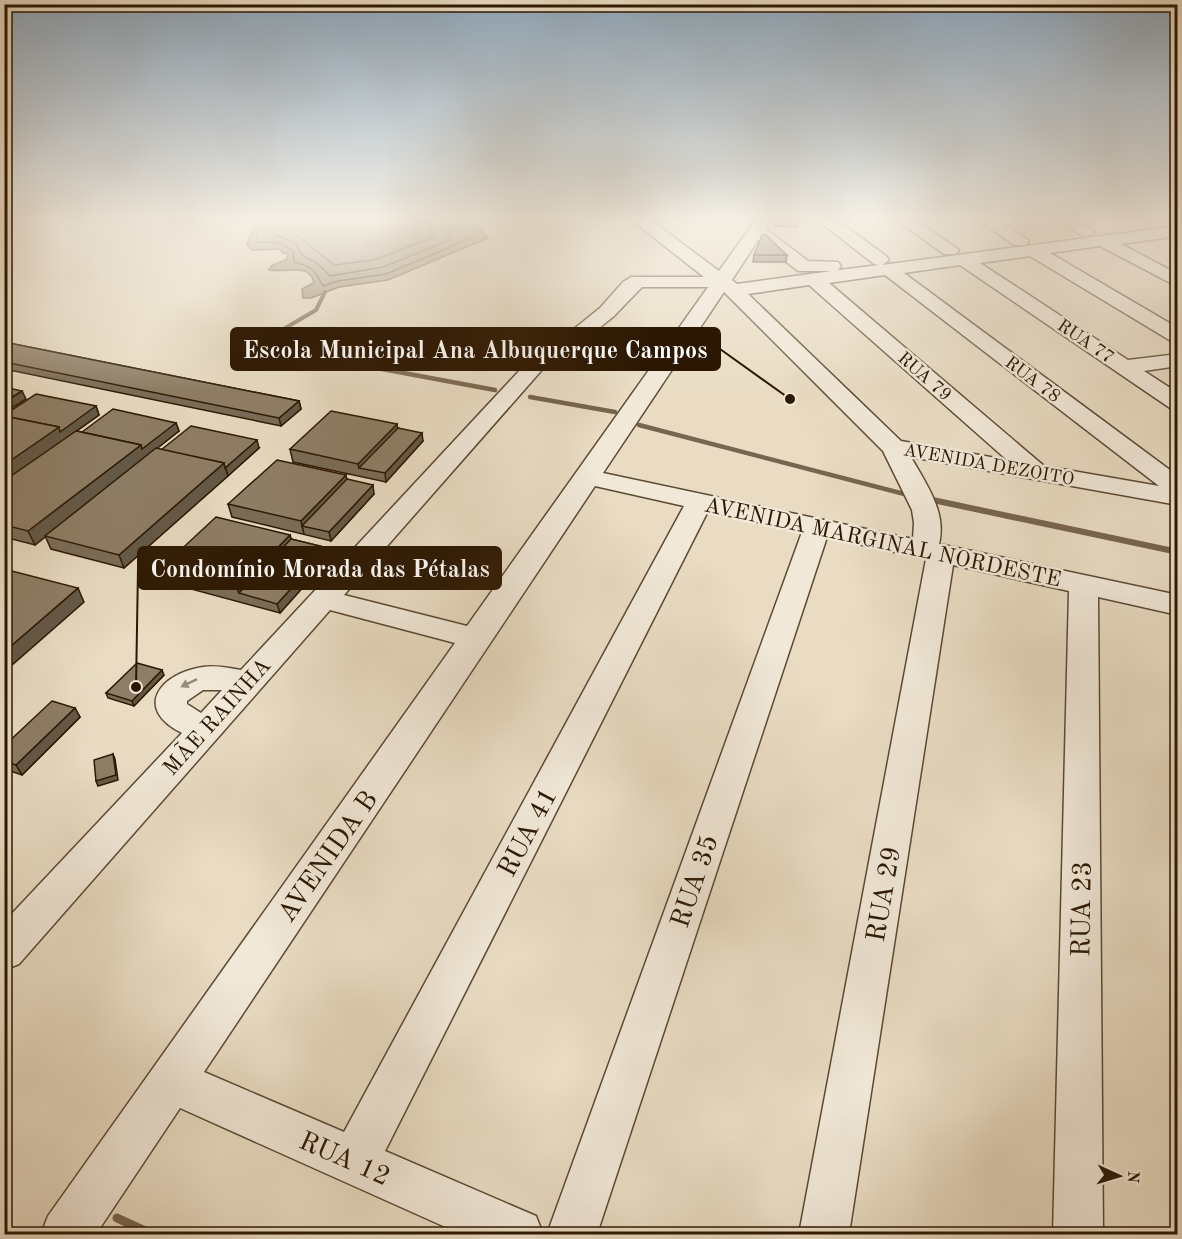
<svg xmlns="http://www.w3.org/2000/svg" width="1182" height="1239" viewBox="0 0 1182 1239" font-family="'Old Standard TT',serif">
	<rect width="100%" height="100%" fill="#e9dcc3"/>
	<filter id="stains"><feTurbulence type="fractalNoise" baseFrequency=".00333" numOctaves="4"/><feColorMatrix values="0 0 0 0 .2 0 0 0 0 .09 0 0 0 0 .02 0 0 0 .5 -.17"/></filter>
	<radialGradient id="worn" r=".72"><stop offset=".6" stop-color="#630" stop-opacity="0"/><stop offset="1" stop-color="#630" stop-opacity=".3"/></radialGradient>
	<path fill="#a99981" stroke="#77654e" stroke-width="1.5" d="M265,218H440L479,226L488,238L388,280L339,287L311,298H303L302,289L314,283C310,262 284,273 269,270L271,266L287,259L288,254L283,253L280,249L252,250L247,244L254,227Z"/>
	<g fill="none" stroke-linecap="round" stroke-linejoin="round">
		<g stroke="#6a5842" stroke-width="1.5">
			<path d="M270,218L268,224L257,234V242L281,243L293,251L294,262C314,267 314,270 323,286L338,281L386,274L476,236L475,231L448,226L444,218"/>
			<polyline points="277,218 273,234 295,243 302,255 318,264 330,276 383,267 450,240 451,236 440,229 437,218"/>
			<polyline points="286,218 286,227 334,265 374,260 431,238 433,235 428,218"/>
		</g>
		<polyline stroke="#77654e" stroke-width="4" points="280,342 282,330 316,310 325,292"/>
		<g stroke="#77654e" stroke-width="4.5">
			<polyline points="280,341 279,345 323,358 495,390"/>
			<polyline points="530,397 615,412"/>
			<polyline points="639,425 912,496"/>
		</g>
		<g stroke="#77654e" stroke-width="6">
			<polyline points="909,495 912,496"/>
			<polyline points="928,499 1178,552"/>
		</g>
		<polyline stroke="#77654e" stroke-width="9" points="117,1218 152,1234"/>
		<defs>
			<g id="minor">
				<path d="M629,218H648L719,271L757,218H773L766,229L808,261L838,262L841,266L838,270L832,271L879,265L874,264L815,218H834L886,256L889,260L882,265L1178,226V236L1121,244L1178,274V287L1100,246L1050,253L1178,328V343L1171,341L1030,256L980,263L1128,360L1178,354V366L1144,371L1178,393V410L1170,408L960,265L904,273L1178,476V505L911,457C926,484 947,512 939,544L1178,595V615L1098,597L1103,1234H1053L1069,591L953,565L849,1234H799L926,559L827,537L597,1234H547L802,532L708,511L385,1151L536,1216L543,1234H461L180,1108L96,1234H41L48,1216L455,643L330,610L19,964L4,970V922L182,733C132,708 161,673 203,667C216,665 228,668 241,670L533,356L569,333L600,308L623,282L631,277H704ZM758,240L798,271H832L737,284L732,280ZM885,275L1159,486L1044,466L829,283ZM809,285L1007,460L901,441L748,294ZM642,287H708L467,626L344,595L547,364L583,341L614,316ZM724,292L883,451L912,510L914,523L913,539L603,473ZM595,486L684,506L344,1132L204,1072ZM203,690H222L201,713L187,704V701Z"/>
				<polygon points="894,218 913,218 959,250 956,254 944,254"/>
				<polygon points="975,218 995,218 1029,241 1026,245 1014,245"/>
				<polygon points="1052,218 1072,218 1094,232 1086,237 1054,221"/>
			</g>
		</defs>
		<use href="#minor" stroke="#5b4932" stroke-width="3"/>
		<use href="#minor" fill="#f1e8d8" fill-rule="evenodd"/>
	</g>
	<g fill="#7a6c58" stroke="#2c1802" stroke-width="1.5">
		<polygon points="777,218 814,218 812,223 799,221 796,227 774,226 775,220"/>
		<polygon points="754,255 787,255 786,262 753,262"/>
		<polygon points="4,342 299,401 301,409 281,426 4,369"/>
		<polygon points="96,406 99,415 77,431 82,432 176,423 179,431 156,449 161,450 259,448 124,568 51,549 45,536 35,545 4,537 4,415"/>
		<polygon points="398,428 423,441 386,482 293,462 290,449"/>
		<polygon points="347,479 374,494 331,541 232,517 228,504"/>
		<polygon points="290,535 291,539 328,548 330,557 280,613 165,582 160,569"/>
		<polygon points="164,675 134,706 108,698 106,693"/>
		<polygon points="75,708 80,717 22,775 4,769 4,746"/>
	</g>
	<g fill="#635847" stroke="#2c1802" stroke-width="1.5">
		<polygon points="798,218 800,218 799,221 796,227"/>
		<polygon points="22,391 26,399 4,413 4,402"/>
		<polygon points="299,401 301,409 281,426 279,418"/>
		<polygon points="96,406 99,415 4,482 4,465 59,427"/>
		<polygon points="176,423 179,431 35,545 28,531 141,445"/>
		<polygon points="397,424 399,436 359,468 358,464"/>
		<polygon points="422,433 423,441 386,482 385,473"/>
		<polygon points="257,440 259,448 228,476 225,468"/>
		<polygon points="224,463 228,476 124,568 119,555"/>
		<polygon points="346,475 348,488 302,526 304,534 301,521"/>
		<polygon points="373,485 374,494 331,541 329,532"/>
		<polygon points="290,535 293,548 239,593 237,589"/>
		<polygon points="328,548 330,557 280,613 277,604"/>
		<polygon points="78,588 84,602 4,672 4,652"/>
		<polygon points="162,670 164,675 134,706 132,701"/>
		<polygon points="75,708 80,717 22,775 16,765"/>
		<polygon points="113,754 115,759 118,780 98,786 96,781"/>
	</g>
	<g fill="#8e7e66" stroke="#2c1802" stroke-width="1.5">
		<polygon points="777,218 798,218 797,220 775,220"/>
		<polygon points="765,234 787,255 754,255 762,235"/>
		<polygon points="4,342 299,401 279,418 4,362"/>
		<polygon points="4,387 22,391 4,402"/>
		<polygon points="36,394 96,406 60,432 59,427 4,416 4,415"/>
		<polygon points="113,409 176,423 142,449 141,445 82,432"/>
		<polygon points="331,411 397,424 358,464 290,449"/>
		<polygon points="4,416 59,427 4,465"/>
		<polygon points="191,426 257,440 225,468 224,463 161,450"/>
		<polygon points="398,428 422,433 385,473 359,468"/>
		<polygon points="76,431 141,445 28,531 4,525 4,481"/>
		<polygon points="156,448 224,463 119,555 45,536"/>
		<polygon points="277,460 346,475 301,521 228,504"/>
		<polygon points="347,479 373,485 329,532 302,526"/>
		<polygon points="216,517 290,535 237,589 160,569"/>
		<polygon points="291,539 328,548 277,604 239,593"/>
		<polygon points="4,569 78,588 4,652"/>
		<polygon points="137,663 162,670 132,701 106,693"/>
		<polygon points="52,701 75,708 16,765 4,761 4,746"/>
		<polygon points="113,754 116,775 96,781 94,760"/>
	</g>
	<defs><path id="oneway-solid" d="M-6-.8H1V-3.2L6.5 0L1 3.2V.8H-6Z" transform="scale(1.5)"/></defs>
	<use fill="#988a78" href="#oneway-solid" transform="translate(189 683) rotate(154)"/>
	<linearGradient id="sky" x2="0" y2="1"><stop stop-color="#8fa9bf"/><stop offset="0.56" stop-color="#f5efe4"/><stop offset="1" stop-color="#f5efe4" stop-opacity="0"/></linearGradient>
	<rect width="1182" height="392" fill="url(#sky)"/>
	<g text-anchor="middle" stroke-width="5" stroke-linejoin="round" paint-order="stroke">
		<g font-size="18" fill="#2c1802" stroke="#f1e8d8">
			<text transform="translate(1086 341) rotate(34)" y="6">RUA 77</text>
			<text transform="translate(925 376) rotate(41)" y="6">RUA 79</text>
			<text transform="translate(1033 379) rotate(37)" y="6">RUA 78</text>
			<text transform="translate(989 464) rotate(10)" y="6">AVENIDA DEZOITO</text>
		</g>
		<g font-size="22" fill="#2c1802" stroke="#f1e8d8">
			<text transform="translate(883 541) rotate(12)" y="8">AVENIDA MARGINAL NORDESTE</text>
			<text transform="translate(216 716) rotate(-48)" y="8">MÃE RAINHA</text>
		</g>
		<g font-size="27" fill="#2c1802" stroke="#f1e8d8">
			<text transform="translate(527 832) rotate(-62)" y="9">RUA 41</text>
			<text transform="translate(327 856) rotate(-55)" y="9">AVENIDA B</text>
			<text transform="translate(694 881) rotate(-71)" y="9">RUA 35</text>
			<text transform="translate(883 894) rotate(-80)" y="9">RUA 29</text>
			<text transform="translate(1081 909) rotate(-89)" y="9">RUA 23</text>
			<text transform="translate(345 1158) rotate(24)" y="9">RUA 12</text>
		</g>
	</g>
	<path fill="none" stroke="#2c1802" stroke-width="2" d="M790 399L720 349M136 687L138 568"/>
	<g fill="#2c1802" stroke="#f1e8d8" stroke-width="2">
		<circle cx="790" cy="399" r="6"/>
		<circle cx="136" cy="687" r="6"/>
	</g>
	<g fill="#2c1802" stroke="#2c1802" stroke-width="2">
		<rect x="231" y="328" width="489" height="42" rx="6"/>
		<rect x="138" y="547" width="363" height="42" rx="6"/>
	</g>
	<g font-size="24" text-anchor="middle" font-weight="bold" fill="#fff">
		<text x="475" y="358">Escola Municipal Ana Albuquerque Campos</text>
		<text x="320" y="577">Condomínio Morada das Pétalas</text>
	</g>
	<rect width="1182" height="1239" fill="none" stroke="#e9dcc3" stroke-width="24"/>
	<rect x="6" y="6" width="1170" height="1227" fill="none" stroke="#2c1802" stroke-width="3"/>
	<rect x="12" y="12" width="1158" height="1215" fill="none" stroke="#2c1802" stroke-width="1.5"/>
	<g transform="translate(1119 1176) rotate(94)" stroke="#f1e8d8" stroke-width="4.5" paint-order="stroke">
	<path d="M0-4.5L10 22L0 15L-10 22Z" fill="#2c1802"/>
	<text y="-9" font-size="16" font-weight="bold" text-anchor="middle" fill="#2c1802">N</text>
	</g>
	<rect width="100%" height="100%" filter="url(#stains)"/>
	<rect width="100%" height="100%" fill="url(#worn)"/>
</svg>
